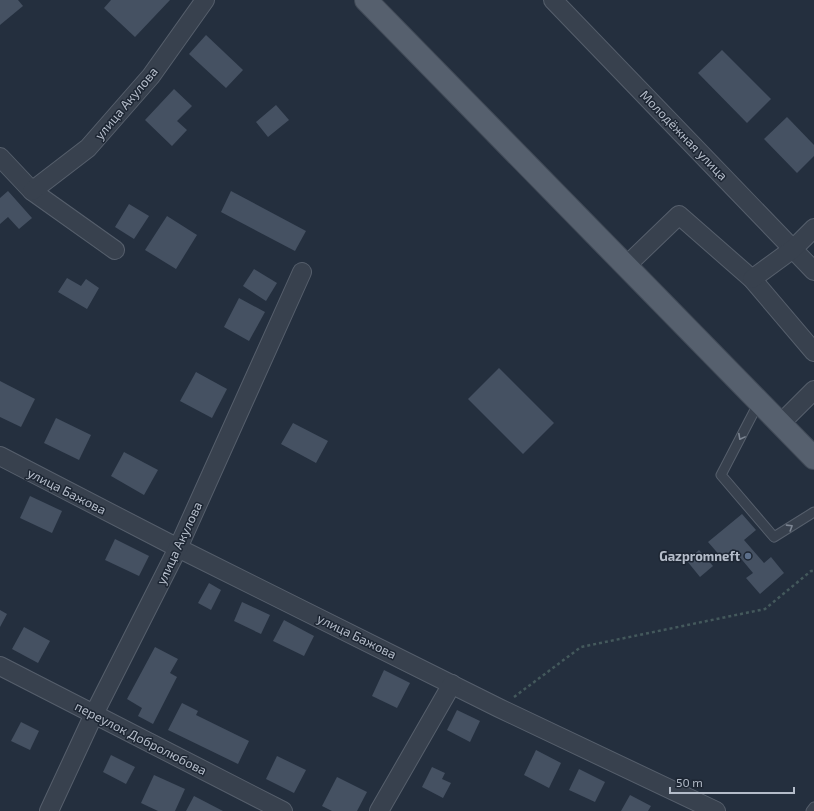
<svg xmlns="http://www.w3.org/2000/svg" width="814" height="811" viewBox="0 0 814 811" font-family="'Exo 2',sans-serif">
	<rect width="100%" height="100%" fill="#242f3e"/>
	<g fill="#455162">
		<polygon points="0,0 18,0 23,6 0,25"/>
		<polygon points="111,0 170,0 135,37 104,8"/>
		<polygon points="206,35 243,70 226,88 189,54"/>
		<polygon points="722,50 771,99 747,123 698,73"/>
		<polygon points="174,89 192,106 177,121 187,130 172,146 145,120"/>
		<polygon points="276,105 289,120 268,137 256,122"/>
		<polygon points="787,117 814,145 814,156 797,173 764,139"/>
		<polygon points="8,191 32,218 19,229 8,217 0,224 0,198"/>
		<polygon points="231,191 306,231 295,251 221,212"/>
		<polygon points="129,204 149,216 134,239 115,227"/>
		<polygon points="167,216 197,235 176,269 145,250"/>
		<polygon points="254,269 277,283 266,301 243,286"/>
		<polygon points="67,278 81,286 86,279 99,288 87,309 58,292"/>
		<polygon points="239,298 265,312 249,341 224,327"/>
		<polygon points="499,368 554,423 523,454 468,399"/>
		<polygon points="196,372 227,389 212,418 180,401"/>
		<polygon points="0,381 35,399 21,427 0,417"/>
		<polygon points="56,418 91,435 79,460 44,443"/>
		<polygon points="293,423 328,441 316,463 281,444"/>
		<polygon points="124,452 158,470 144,495 111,476"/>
		<polygon points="30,496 62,511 52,533 20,518"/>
		<polygon points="742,514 756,530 744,540 764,563 771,557 784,573 760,594 746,578 753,573 733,549 722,558 708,542"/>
		<polygon points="115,539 149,556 139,576 105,560"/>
		<polygon points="699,550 713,566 700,577 687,561"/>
		<polygon points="209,583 221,590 211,610 198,603"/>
		<polygon points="242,602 270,615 261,634 234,621"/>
		<polygon points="0,610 7,614 0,627"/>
		<polygon points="284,620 314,636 304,656 273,641"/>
		<polygon points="24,627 50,641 38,663 12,649"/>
		<polygon points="155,647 178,659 170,673 177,677 153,724 138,716 142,708 127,699"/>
		<polygon points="384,670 410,683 397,708 372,696"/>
		<polygon points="182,703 198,711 196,715 249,741 238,764 168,730"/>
		<polygon points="457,710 480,721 470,742 447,730"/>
		<polygon points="21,722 39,731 30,750 11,741"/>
		<polygon points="536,750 561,763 549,788 524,775"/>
		<polygon points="111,755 135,767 126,784 103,772"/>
		<polygon points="277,756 306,770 294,793 266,779"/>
		<polygon points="432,767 445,773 442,779 451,783 443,798 422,787"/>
		<polygon points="579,769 605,782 595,802 569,790"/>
		<polygon points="154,775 185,789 175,811 158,811 141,803"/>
		<polygon points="337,777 367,792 357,811 332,811 322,806"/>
		<polygon points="630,795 651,806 648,811 621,811"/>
		<polygon points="194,796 223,811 186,811"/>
	</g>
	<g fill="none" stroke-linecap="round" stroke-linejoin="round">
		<defs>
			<g id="service">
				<polyline points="759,402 721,475 774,537 814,512"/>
				<polyline points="811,811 814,807"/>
			</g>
			<g id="minor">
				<polyline points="553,0 814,271"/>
				<polyline points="0,157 32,191 115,250"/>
				<polyline points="32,191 88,148 151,76 205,0"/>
				<polyline points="626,266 679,215 752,279 814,352"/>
				<polyline points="752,279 793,249 814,228"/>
				<polyline points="780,424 814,390"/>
				<polyline points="0,456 178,548 499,708 716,811"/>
				<polyline points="0,666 283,811"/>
				<polyline points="49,811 94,714 178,548 302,272"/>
				<polyline points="379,811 452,684"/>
			</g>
			<polyline id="primary" points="366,0 814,458"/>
		</defs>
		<use href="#service" stroke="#565f6c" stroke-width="11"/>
		<use href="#minor" stroke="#565f6c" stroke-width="20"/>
		<use href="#primary" stroke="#414a57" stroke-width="24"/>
		<polyline stroke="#44595c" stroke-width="2.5" stroke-dasharray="3 3" stroke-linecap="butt" points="514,697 581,647 765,609 811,571 814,571"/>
		<use href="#service" stroke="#38414e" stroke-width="9"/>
		<use href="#minor" stroke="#38414e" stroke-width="18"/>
		<use href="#primary" stroke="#56606e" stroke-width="22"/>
	</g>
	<defs><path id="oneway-chevron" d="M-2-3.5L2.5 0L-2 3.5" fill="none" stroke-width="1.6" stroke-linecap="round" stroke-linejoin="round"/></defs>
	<g stroke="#7c8592">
		<use href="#oneway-chevron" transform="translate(741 437) rotate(118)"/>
		<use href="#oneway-chevron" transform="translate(790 527) rotate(-32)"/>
	</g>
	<circle fill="#5c6f8a" stroke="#1d2633" stroke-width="1.5" cx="748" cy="556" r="4"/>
	<g text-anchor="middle" stroke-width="3" stroke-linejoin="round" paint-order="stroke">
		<g font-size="13" fill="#b4bcc9" stroke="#1d2633">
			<text transform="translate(126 103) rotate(-50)" y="5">улица Акулова</text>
			<text transform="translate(684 135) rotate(46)" y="5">Молодёжная улица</text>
			<text transform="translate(67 491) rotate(27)" y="5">улица Бажова</text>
			<text transform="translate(179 543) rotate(-65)" y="5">улица Акулова</text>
			<text transform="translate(357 636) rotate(26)" y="5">улица Бажова</text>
			<text transform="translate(141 738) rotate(27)" y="5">переулок Добролюбова</text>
		</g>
		<g font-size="13" font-weight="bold" fill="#b4bcc9" stroke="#1d2633" text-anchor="end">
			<text x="740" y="561">Gazpromneft</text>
		</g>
	</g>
	<path d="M670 787v6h124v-6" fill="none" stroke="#b4bcc9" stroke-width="2"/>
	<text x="676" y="787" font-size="12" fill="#b4bcc9" stroke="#1d2633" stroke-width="3" paint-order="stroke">50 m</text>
</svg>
